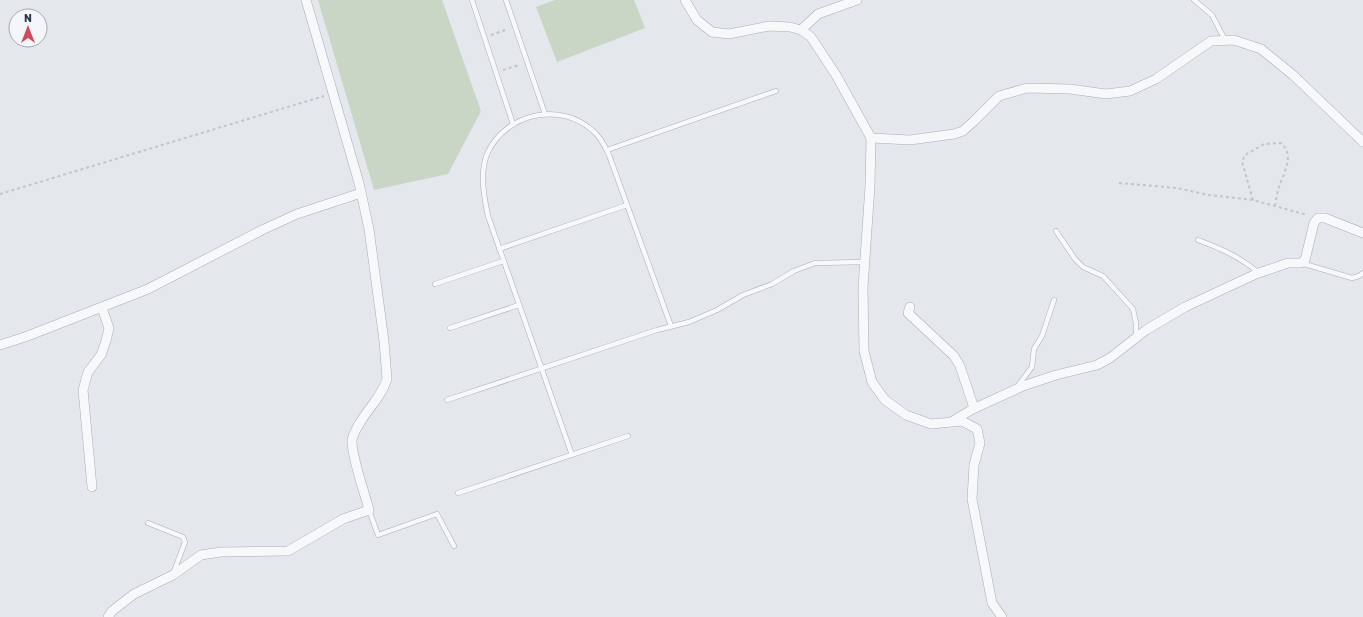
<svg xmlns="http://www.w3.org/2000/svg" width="1363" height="617" viewBox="0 0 1363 617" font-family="Rubik,sans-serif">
	<rect width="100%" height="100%" fill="#e4e7ec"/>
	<g fill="#c9d6c5">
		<polygon points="318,0 442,0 481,111 448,174 374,190"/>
		<polygon points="555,0 634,0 645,28 557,62 536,7"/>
	</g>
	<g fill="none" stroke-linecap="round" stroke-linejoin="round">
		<defs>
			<g id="service">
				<polyline points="472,0 513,124"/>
				<polyline points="506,0 545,114"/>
				<polyline points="1194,0 1212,15 1225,40"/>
				<polyline points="607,150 776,91"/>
				<polyline points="1056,231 1075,259 1083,267 1103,276 1133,309 1136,323 1136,338"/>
				<path d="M1198,240C1222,249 1240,257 1259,273"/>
				<polyline points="499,249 627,205"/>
				<polyline points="1301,263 1352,278 1359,276 1363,273"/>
				<polyline points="435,284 503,261"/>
				<polyline points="450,328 519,305"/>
				<polyline points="1017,387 1032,367 1034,349 1042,336 1054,300"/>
				<polyline points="447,400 657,330 689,322 717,310 743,295 772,284 794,271 815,263 865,262"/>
				<path d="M572,455L488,216C484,197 479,171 488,152C506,114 559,101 592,130C600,136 605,146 609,155L671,326"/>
				<polyline points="458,493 628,436"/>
				<polyline points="369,510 378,535 437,514 454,546"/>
				<polyline points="148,523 183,537 185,542 173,574"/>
			</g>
			<g id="minor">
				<polyline points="685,0 697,20 712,32 729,34 769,26 790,27 801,30 811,37 836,75 871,138 870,186 863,287 864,351 872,382 885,400 906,415 931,424 962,421 977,429 980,443 974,465 972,499 992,603 1002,617"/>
				<polyline points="801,30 818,14 857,0"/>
				<polyline points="871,138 910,140 954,134 963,131 974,121 999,96 1027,88 1070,89 1106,94 1130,91 1156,79 1211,41 1234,40 1261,49 1293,75 1363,142"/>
				<polyline points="910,307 908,313 954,356 960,366 974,408"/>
				<polyline points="0,345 25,337 148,289 262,230 297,214 361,193"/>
				<polyline points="953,421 971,410 1023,386 1056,375 1097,365 1110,358 1146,330 1185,307 1256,274 1288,263 1301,263 1305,260 1314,223 1318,218 1325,218 1363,233"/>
				<polyline points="92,487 83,390 88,372 101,355 106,341 109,328 102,308"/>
				<path d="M108,617L112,611L134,594L173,575L201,555L221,552L288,551L343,519L369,510C365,494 351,455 352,440C353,435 358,425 361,421C371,405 381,397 387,379L384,341L369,229L359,183L306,0"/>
			</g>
		</defs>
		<use href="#service" stroke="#a9aeb7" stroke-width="5.5"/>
		<use href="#minor" stroke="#a9aeb7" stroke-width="10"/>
		<g stroke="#c2c5cb" stroke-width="2" stroke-dasharray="3 3" stroke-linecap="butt">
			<polyline points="491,35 508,29"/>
			<polyline points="503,70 519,65"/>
			<polyline points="1119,183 1177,188 1209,195 1253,200 1307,215"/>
			<polyline points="0,194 324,96"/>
			<path d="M1253,200L1242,162L1245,155L1264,144L1281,143C1295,156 1284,172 1279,187C1277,193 1276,200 1275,206"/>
		</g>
		<use href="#service" stroke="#f7f8fa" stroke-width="4.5"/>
		<use href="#minor" stroke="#f7f8fa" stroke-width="9"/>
	</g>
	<g transform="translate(28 28)"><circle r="19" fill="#f4f6f9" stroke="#a4a8b1"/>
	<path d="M0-3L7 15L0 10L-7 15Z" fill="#d1495b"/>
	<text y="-6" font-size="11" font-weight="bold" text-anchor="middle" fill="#2b3445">N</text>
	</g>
</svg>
